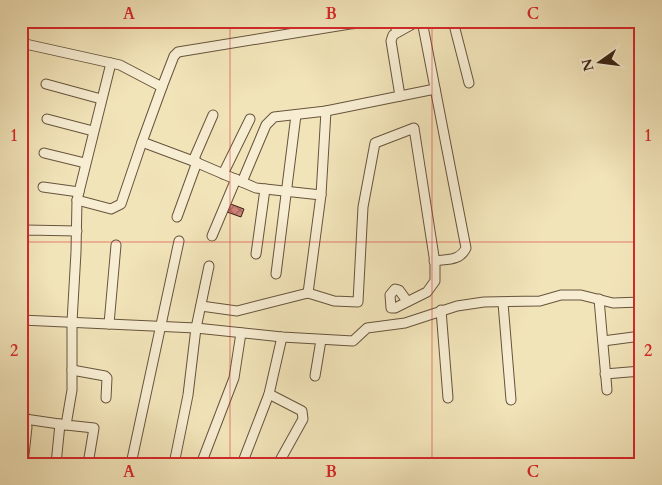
<svg xmlns="http://www.w3.org/2000/svg" width="662" height="485" viewBox="0 0 662 485" font-family="Cardo,serif">
	<defs>
		<pattern id="building-cross-hatch" width="8" height="8" patternUnits="userSpaceOnUse" patternTransform="scale(1.25)"><rect width="8" height="8" fill="#ce8178"/><path d="M0 0l8 8M0 8l8-8" fill="none" stroke="#a86961"/></pattern>
	</defs>
	<rect width="100%" height="100%" fill="#f2e4b9"/>
	<filter id="stains"><feTurbulence type="fractalNoise" baseFrequency=".004" numOctaves="4"/><feColorMatrix values="0 0 0 0 .2 0 0 0 0 .09 0 0 0 0 .02 0 0 0 .5 -.17"/></filter>
	<radialGradient id="worn" r=".72"><stop offset=".6" stop-color="#630" stop-opacity="0"/><stop offset="1" stop-color="#630" stop-opacity=".3"/></radialGradient>
	<polygon fill="url(#building-cross-hatch)" stroke="#392413" points="228,203 244,209 241,217 227,212"/>
	<g fill="none" stroke-linecap="round" stroke-linejoin="round">
		<defs>
			<g id="street">
				<path d="M422,21L466,248C460,261 447,259 434,261"/>
				<polyline points="453,21 469,83"/>
				<polyline points="21,43 120,65 162,87 142,142 193,161 256,188 321,195 308,293"/>
				<polyline points="46,84 101,99"/>
				<polyline points="162,87 174,56 178,52 350,24 383,21 392,22 398,31"/>
				<polyline points="400,96 391,41 393,35 418,21"/>
				<polyline points="47,119 93,131"/>
				<polyline points="44,153 85,163"/>
				<polyline points="193,161 213,115"/>
				<polyline points="223,174 250,119"/>
				<polyline points="242,182 266,125 274,117 326,111 435,89"/>
				<polyline points="43,187 79,192"/>
				<polyline points="321,195 326,111"/>
				<polyline points="77,200 111,209 121,204 142,142"/>
				<polyline points="177,217 197,162"/>
				<polyline points="21,233 26,230 77,231"/>
				<polyline points="212,236 236,179"/>
				<polyline points="256,254 265,189"/>
				<polyline points="276,274 296,115"/>
				<polyline points="599,299 607,390"/>
				<polyline points="503,303 511,400"/>
				<polyline points="201,306 237,311 308,293 334,301 358,302 363,207 375,143 414,128 435,263 435,281 427,292 395,308 391,308 390,295 395,289 399,290 407,301"/>
				<polyline points="441,310 448,398"/>
				<polyline points="21,320 196,328 282,337 353,341 367,328 405,323 457,306 484,302 540,301 561,295 581,295 613,303 641,302"/>
				<polyline points="109,324 116,245"/>
				<polyline points="603,341 641,336"/>
				<polyline points="72,370 105,376 107,378 106,398"/>
				<polyline points="605,374 641,371"/>
				<polyline points="315,376 321,340"/>
				<polyline points="21,390 22,407 27,427 23,464"/>
				<polyline points="269,394 302,411 303,419 278,464"/>
				<polyline points="25,419 66,425"/>
				<polyline points="56,464 60,424"/>
				<polyline points="88,464 94,428 66,425 72,390 72,322 76,252 77,200 111,63"/>
				<polyline points="131,464 179,241"/>
				<polyline points="174,464 188,395 196,328 209,266"/>
				<polyline points="201,464 234,378 241,333"/>
				<polyline points="242,464 269,394 282,337"/>
			</g>
		</defs>
		<use href="#street" stroke="#67543c" stroke-width="11"/>
		<use href="#street" stroke="#f7edd2" stroke-width="9"/>
	</g>
	<path fill="none" stroke="#d62828" stroke-width="1" stroke-opacity="0.55" d="M230,21V464M432,21V464M21,242H641"/>
	<rect width="662" height="485" fill="none" stroke="#f2e4b9" stroke-width="55"/>
	<g transform="translate(600 62) rotate(256)" stroke="#f7edd2" stroke-width="4" paint-order="stroke">
	<path d="M0-4L9 19L0 12L-9 19Z" fill="#392413"/>
	<text y="-8" font-size="14" font-weight="bold" text-anchor="middle" fill="#392413">N</text>
	</g>
	<rect x="28" y="28" width="606" height="430" fill="none" stroke="#d62828" stroke-width="2"/>
	<g font-size="16" text-anchor="middle" font-weight="bold" fill="#d62828">
		<text x="129" y="19">A</text>
		<text x="331" y="19">B</text>
		<text x="533" y="19">C</text>
		<text x="14" y="141">1</text>
		<text x="648" y="141">1</text>
		<text x="14" y="356">2</text>
		<text x="648" y="356">2</text>
		<text x="129" y="477">A</text>
		<text x="331" y="477">B</text>
		<text x="533" y="477">C</text>
	</g>
	<rect width="100%" height="100%" filter="url(#stains)"/>
	<rect width="100%" height="100%" fill="url(#worn)"/>
</svg>
